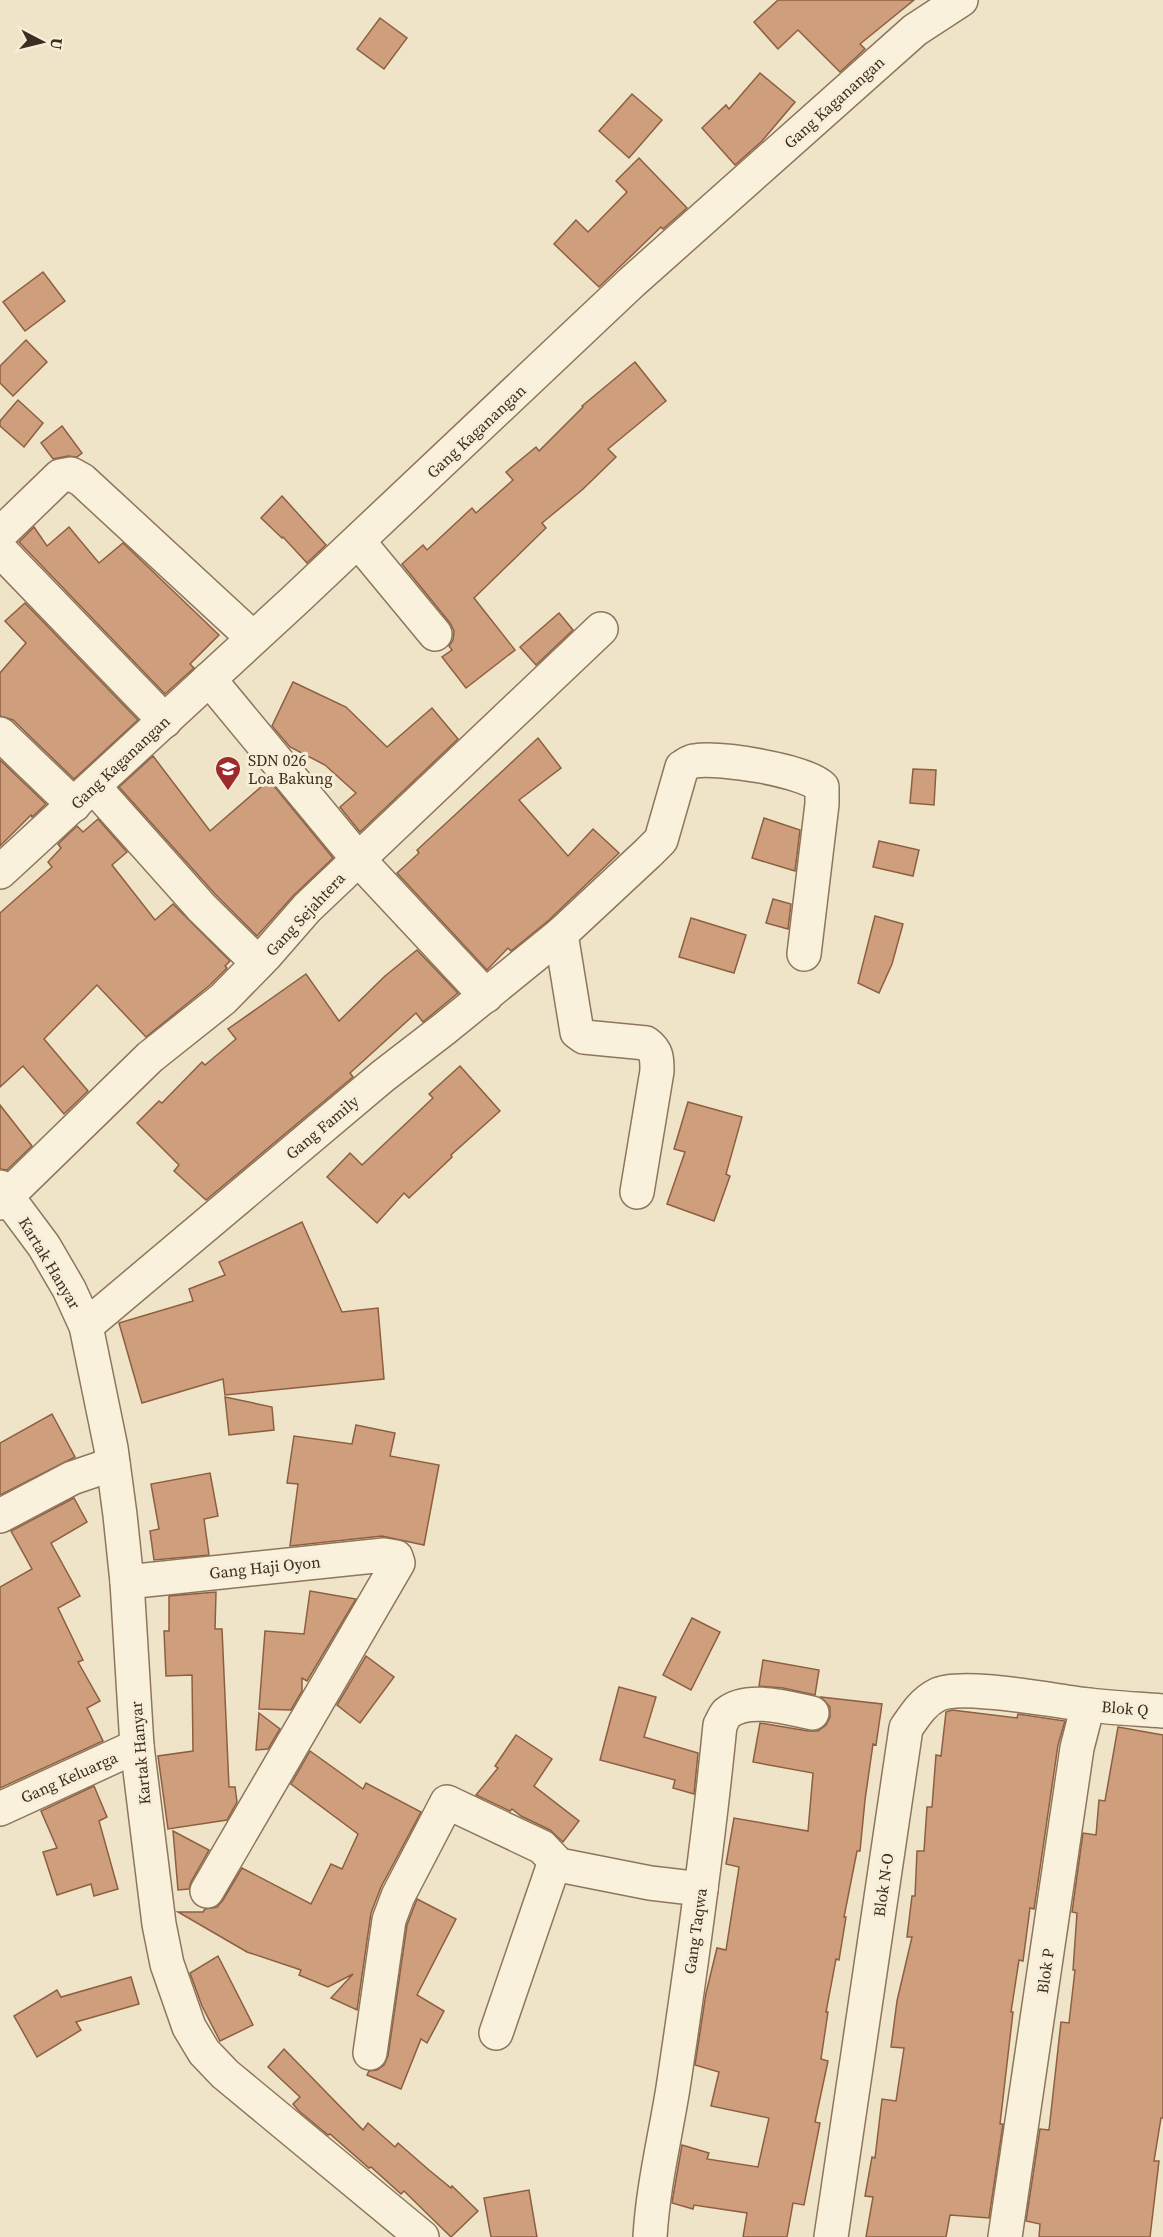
<svg xmlns="http://www.w3.org/2000/svg" width="1163" height="2237" viewBox="0 0 1163 2237" font-family="'Source Serif 4',serif">
	<rect width="100%" height="100%" fill="#f0e4c8"/>
	<g fill="#cf9f7d" stroke="#8d5f41" stroke-width="1.5">
		<polygon points="778,0 914,0 860,44 865,49 840,72 798,30 778,49 754,22"/>
		<polygon points="380,18 407,38 384,69 357,49"/>
		<polygon points="760,73 795,102 762,141 735,165 702,128 726,105 729,109"/>
		<polygon points="632,94 662,120 629,158 599,131"/>
		<polygon points="639,158 687,208 663,229 661,227 599,287 554,244 576,220 588,232 627,192 616,181"/>
		<polygon points="43,272 65,301 25,331 3,302"/>
		<polygon points="26,340 47,362 13,396 0,383 0,366"/>
		<polygon points="635,362 666,401 608,449 616,457 582,490 542,523 546,528 474,598 515,650 466,688 442,657 452,650 449,646 453,640 454,631 450,623 402,564 423,545 427,550 472,508 476,513 513,480 506,472 536,447 539,451 583,407 582,406"/>
		<polygon points="18,400 43,423 24,447 0,426 0,421"/>
		<polygon points="62,426 82,453 77,457 68,456 53,459 41,443"/>
		<polygon points="282,496 326,545 307,563 283,537 282,538 261,518"/>
		<polygon points="34,527 47,546 69,527 99,563 123,543 219,635 190,664 194,668 165,694 19,542"/>
		<polygon points="25,603 138,720 74,779 13,720 0,716 0,673 26,643 5,621"/>
		<polygon points="559,613 573,630 536,665 520,647"/>
		<polygon points="293,682 346,707 387,747 432,708 458,739 360,832 340,807 356,793 325,765 290,747 272,726"/>
		<polygon points="538,738 561,768 519,800 568,856 593,829 619,853 549,920 511,951 508,948 487,970 397,873 419,853 417,850"/>
		<polygon points="153,756 210,831 269,780 333,858 293,896 257,936 216,895 119,787"/>
		<polygon points="0,760 46,804 32,817 31,815 0,846"/>
		<polygon points="913,769 936,770 934,805 910,803"/>
		<polygon points="764,818 800,830 795,871 752,858"/>
		<polygon points="98,819 127,852 112,865 155,920 173,904 230,961 225,966 227,968 210,985 146,1037 97,985 44,1039 88,1091 64,1114 23,1066 0,1087 0,913 52,867 48,862 61,848 58,844 77,826 83,832"/>
		<polygon points="879,841 919,850 913,876 873,867"/>
		<polygon points="773,899 791,904 788,929 766,923"/>
		<polygon points="875,916 903,924 892,964 879,993 858,983"/>
		<polygon points="691,918 746,935 734,973 679,957"/>
		<polygon points="417,950 458,993 423,1022 416,1013 350,1073 353,1077 206,1200 174,1171 179,1165 137,1123 159,1101 162,1103 202,1062 205,1065 236,1039 228,1029 306,974 339,1021 385,976"/>
		<polygon points="460,1066 500,1111 451,1155 452,1157 409,1198 404,1193 377,1223 327,1177 350,1153 362,1165 433,1098 429,1094"/>
		<polygon points="688,1102 742,1117 726,1174 730,1176 714,1221 667,1204 685,1152 674,1149"/>
		<polygon points="0,1105 32,1146 7,1170 0,1169"/>
		<polygon points="302,1222 342,1312 378,1308 384,1379 225,1395 223,1379 142,1403 119,1323 193,1301 189,1289 225,1275 219,1262"/>
		<polygon points="225,1397 272,1407 274,1430 229,1435"/>
		<polygon points="52,1414 75,1457 0,1495 0,1443"/>
		<polygon points="356,1425 395,1433 390,1456 439,1465 424,1545 382,1536 290,1546 298,1484 287,1483 294,1436 352,1444"/>
		<polygon points="210,1473 218,1516 204,1519 209,1555 154,1560 150,1531 159,1529 151,1484"/>
		<polygon points="74,1498 87,1522 51,1543 80,1596 58,1608 83,1660 78,1662 100,1701 87,1708 103,1741 0,1788 0,1587 32,1569 11,1531"/>
		<polygon points="310,1591 356,1599 307,1681 302,1678 302,1691 291,1710 259,1709 265,1631 304,1634"/>
		<polygon points="216,1592 215,1629 222,1629 229,1787 235,1787 237,1802 227,1820 168,1829 158,1756 193,1751 192,1675 166,1676 164,1631 169,1631 169,1596"/>
		<polygon points="692,1618 720,1632 691,1690 663,1675"/>
		<polygon points="366,1656 394,1677 360,1723 337,1705"/>
		<polygon points="763,1660 819,1670 815,1695 783,1688 759,1686"/>
		<polygon points="619,1687 656,1697 644,1737 698,1753 694,1794 673,1788 675,1780 600,1760"/>
		<polygon points="821,1697 882,1704 876,1745 873,1744 865,1800 860,1851 857,1851 844,1917 846,1917 839,1960 836,1959 826,2012 828,2012 821,2059 828,2061 815,2122 820,2123 804,2205 793,2203 787,2237 743,2237 747,2213 694,2205 693,2209 672,2203 672,2202 682,2145 709,2153 707,2159 758,2167 769,2118 711,2106 719,2072 695,2065 706,1993 717,1948 726,1950 739,1867 726,1864 734,1818 808,1831 813,1773 753,1762 760,1723 808,1731 818,1731 826,1725 830,1717 830,1707"/>
		<polygon points="952,1710 1017,1718 1018,1714 1065,1721 1058,1745 1034,1909 1030,1908 1023,1961 1019,1960 1011,2012 1013,2012 1000,2124 1003,2124 989,2218 950,2215 946,2237 866,2237 873,2197 865,2196 872,2157 875,2158 882,2099 896,2101 904,2048 891,2047 897,2001 912,1937 907,1937 912,1896 915,1896 917,1851 924,1851 927,1807 932,1807 936,1755 941,1756 946,1712"/>
		<polygon points="259,1713 280,1729 268,1749 256,1750"/>
		<polygon points="1118,1727 1163,1735 1163,2118 1161,2118 1154,2161 1159,2161 1150,2237 1039,2237 1040,2224 1026,2221 1040,2129 1049,2130 1061,2022 1069,2023 1075,1970 1073,1970 1077,1913 1072,1912 1083,1833 1096,1835 1099,1800 1105,1801"/>
		<polygon points="516,1735 552,1759 534,1786 579,1821 563,1842 550,1830 521,1816 512,1809 510,1811 476,1795 498,1768 495,1766"/>
		<polygon points="310,1751 363,1789 366,1783 421,1812 381,1887 371,1913 357,2010 331,1998 353,1974 328,1987 299,1975 301,1970 247,1952 178,1912 203,1912 205,1909 217,1907 223,1900 242,1868 311,1904 331,1864 342,1869 358,1834 291,1784"/>
		<polygon points="94,1786 107,1817 99,1821 118,1889 94,1896 91,1884 57,1895 43,1852 57,1848 41,1811"/>
		<polygon points="173,1831 209,1850 191,1882 189,1889 178,1890"/>
		<polygon points="417,1899 456,1919 417,1995 444,2011 427,2043 421,2039 401,2089 367,2075 369,2071 377,2070 384,2065 388,2056 407,1925"/>
		<polygon points="218,1956 253,2025 220,2041 202,2006 190,1973"/>
		<polygon points="131,1977 139,2004 76,2022 81,2030 37,2057 14,2016 57,1990 61,1997"/>
		<polygon points="284,2049 363,2130 368,2123 395,2147 398,2143 429,2170 451,2188 452,2186 478,2211 451,2237 404,2191 401,2194 371,2167 369,2168 330,2134 328,2135 299,2111 293,2104 300,2097 268,2067"/>
		<polygon points="529,2190 537,2237 491,2237 484,2198"/>
	</g>
	<g fill="none" stroke-linecap="round" stroke-linejoin="round">
		<defs>
			<g id="minor">
				<polyline points="0,534 60,476 71,474 82,480 253,638"/>
				<polyline points="358,541 435,634"/>
				<polyline points="0,550 165,721"/>
				<polyline points="209,679 358,859 486,996"/>
				<polyline points="0,734 74,805"/>
				<polyline points="94,787 202,908 258,963"/>
				<polyline points="0,872 295,600 632,282 915,30 961,0"/>
				<path d="M561,934L577,1032L584,1037L646,1043C657,1051 657,1058 657,1071L637,1192"/>
				<polyline points="0,1187 44,1246 69,1289 86,1326 111,1448 120,1515 127,1582 137,1746 159,1924 167,1964 189,2027 204,2052 225,2074 422,2237"/>
				<polyline points="0,1203 150,1057 223,999 266,955 307,908 601,629"/>
				<path d="M86,1326L383,1076L444,1029L561,934L648,853L661,840L682,767C686,765 689,762 694,761C720,757 804,770 822,787V804L804,954"/>
				<polyline points="0,1516 72,1478 113,1464"/>
				<polyline points="127,1582 384,1555 396,1557 398,1563 207,1891"/>
				<polyline points="0,1809 137,1746"/>
				<polyline points="496,2033 555,1861"/>
				<polyline points="370,2053 389,1920 398,1896 447,1802 542,1847 559,1865 650,1883 701,1889"/>
				<path d="M650,2237C653,2186 665,2138 673,2088C691,1968 708,1847 720,1725C722,1722 724,1716 727,1713C748,1696 789,1708 812,1713"/>
				<path d="M831,2237L906,1728C915,1715 923,1702 937,1695C962,1682 1058,1702 1089,1705C1114,1708 1138,1709 1163,1711"/>
				<polyline points="1005,2237 1077,1748 1088,1705"/>
			</g>
		</defs>
		<use href="#minor" stroke="#8d765c" stroke-width="36"/>
		<use href="#minor" stroke="#faf1dc" stroke-width="33"/>
	</g>
	<defs>
		<symbol id="school-pin" viewBox="-11 -11 22 30"><path d="M0 17L-7.5 6A9.5 9.5 0 1 1 7.5 6Z" fill="#9e2a2b" stroke="#f7eed8"/><path d="M0-5L7-2L0 1L-7-2ZM-4 1L0 2.5L4 1V4Q0 6-4 4Z" fill="#fff"/></symbol>
	</defs>
	<g fill-rule="evenodd">
		<use href="#school-pin" x="213" y="754" width="30" height="40"/>
	</g>
	<g text-anchor="middle" stroke-width="6" stroke-linejoin="round" paint-order="stroke">
		<g font-size="16" fill="#3d2e20" stroke="#f7eed8">
			<text transform="translate(834 102) rotate(-42)" y="6">Gang Kaganangan</text>
			<text transform="translate(476 431) rotate(-43)" y="6">Gang Kaganangan</text>
			<text transform="translate(120 762) rotate(-43)" y="6">Gang Kaganangan</text>
			<text transform="translate(305 914) rotate(-47)" y="6">Gang Sejahtera</text>
			<text transform="translate(322 1127) rotate(-40)" y="6">Gang Family</text>
			<text transform="translate(50 1263) rotate(59)" y="6">Kartak Hanyar</text>
			<text transform="translate(265 1567) rotate(-6)" y="6">Gang Haji Oyon</text>
			<text transform="translate(1125 1708) rotate(5)" y="6">Blok Q</text>
			<text transform="translate(140 1753) rotate(-95)" y="6">Kartak Hanyar</text>
			<text transform="translate(69 1777) rotate(-24)" y="6">Gang Keluarga</text>
			<text transform="translate(883 1885) rotate(-82)" y="6">Blok N-O</text>
			<text transform="translate(695 1931) rotate(-82)" y="6">Gang Taqwa</text>
			<text transform="translate(1045 1971) rotate(-82)" y="6">Blok P</text>
		</g>
		<g font-size="16" fill="#3d2e20" stroke="#f7eed8" text-anchor="start">
			<text x="248" y="766">SDN 026<tspan x="248" dy="18">Loa Bakung</tspan></text>
		</g>
	</g>
	<g transform="translate(42 42) rotate(97)" stroke="#f7eed8" stroke-width="4.5" paint-order="stroke">
	<path d="M0-4.5L10 22L0 15L-10 22Z" fill="#3d2e20"/>
	<text y="-9" font-size="16" font-weight="bold" text-anchor="middle" fill="#3d2e20">U</text>
	</g>
</svg>
